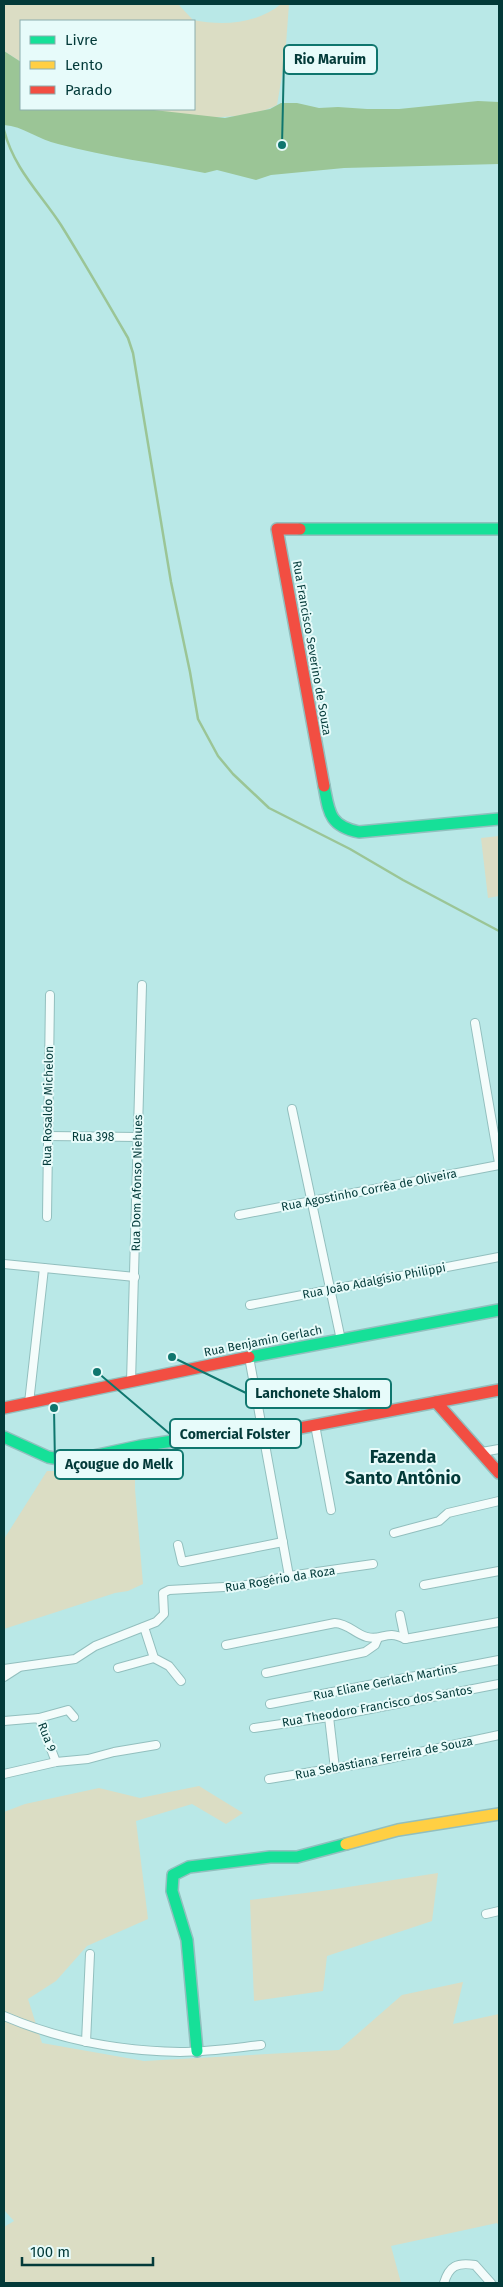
<svg xmlns="http://www.w3.org/2000/svg" width="503" height="2287" viewBox="0 0 503 2287" font-family="'Fira Sans',sans-serif">
	<rect width="100%" height="100%" fill="#b9e8e7"/>
	<g fill="#dbddc4">
		<path d="M4,4H178L193,20C223,26 257,24 281,4H289L285,58L277,105C241,124 184,117 145,109H194V21H21V62L4,51Z"/>
		<polygon points="499,836 499,896 488,898 481,838"/>
		<polygon points="114,1465 135,1468 135,1489 143,1584 128,1591 115,1593 4,1629 4,1539 47,1471 85,1471"/>
		<polygon points="199,1786 243,1813 226,1824 192,1804 136,1821 148,1919 87,1946 56,1981 28,1999 42,2043 144,2061 339,2050 402,1995 463,1982 453,2024 499,2014 499,2226 497,2223 391,2246 401,2283 4,2283 4,2227 14,2221 4,2210 4,1812 25,1804 99,1788 140,1798"/>
		<polygon points="438,1873 432,1921 327,1956 323,1991 254,2001 250,1900 329,1890"/>
	</g>
	<path fill="#9bc596" d="M4,51L21,62V109H145L225,118L270,109L281,103H297L319,108L338,107L367,109H399L478,101L499,102V164L344,168L271,175L256,180L217,170L205,173C156,163 106,157 58,144C39,140 23,126 4,125Z"/>
	<g fill="none" stroke-linecap="round" stroke-linejoin="round">
		<path stroke="#9bc596" stroke-width="2.5" d="M4,130C14,169 40,193 61,225C84,262 106,300 128,338L133,353L171,582L190,672L198,719L218,756L233,774L269,808L350,849L403,880L499,931"/>
		<defs>
			<g id="street">
				<polyline points="475,1023 499,1163"/>
				<polyline points="292,1109 341,1340"/>
				<polyline points="48,1136 138,1137"/>
				<polyline points="239,1215 499,1165"/>
				<polyline points="47,1217 50,995"/>
				<polyline points="4,1264 135,1277"/>
				<polyline points="250,1305 499,1257"/>
				<polyline points="249,1357 289,1576"/>
				<polyline points="131,1382 142,985"/>
				<polyline points="29,1403 44,1268"/>
				<polyline points="315,1425 331,1510"/>
				<polyline points="482,1452 499,1449"/>
				<polyline points="394,1533 439,1521 448,1513 499,1501"/>
				<polyline points="178,1545 182,1562 283,1542"/>
				<polyline points="424,1585 499,1571"/>
				<polyline points="400,1615 405,1639"/>
				<polyline points="144,1627 154,1658 169,1666 181,1681"/>
				<path d="M226,1645L335,1623C349,1624 355,1634 367,1637C383,1641 386,1629 405,1639L499,1622"/>
				<polyline points="118,1668 154,1658"/>
				<polyline points="4,1669 75,1659 95,1646 156,1622 164,1614 163,1593 169,1590 242,1586 289,1576 373,1564"/>
				<polyline points="266,1673 365,1652 375,1645 378,1638"/>
				<polyline points="4,1677 18,1668"/>
				<polyline points="270,1704 499,1660"/>
				<polyline points="329,1717 335,1769"/>
				<polyline points="39,1718 68,1710 74,1717"/>
				<polyline points="4,1721 39,1718 56,1762"/>
				<polyline points="254,1728 329,1717 499,1684"/>
				<polyline points="4,1774 56,1762 88,1759 114,1752 156,1745"/>
				<polyline points="269,1779 378,1761 499,1735"/>
				<polyline points="486,1914 499,1911"/>
				<path d="M4,2016C60,2040 119,2051 180,2052C207,2052 234,2048 261,2045"/>
				<polyline points="86,2042 90,1954"/>
				<path d="M444,2283C449,2266 457,2262 475,2265L491,2283"/>
			</g>
			<g id="fast">
				<polyline points="300,529 499,529"/>
				<path d="M324,786C329,812 329,826 359,832L499,819"/>
				<polyline points="249,1357 499,1310"/>
				<polyline points="4,1437 48,1457 70,1461 140,1446 199,1437 263,1435 284,1431"/>
				<polyline points="197,2051 187,1940 172,1891 173,1875 189,1867 270,1857 297,1857 346,1844"/>
			</g>
			<polyline id="slow" points="346,1844 398,1830 499,1814"/>
			<g id="jam">
				<polyline points="300,529 277,529 324,786"/>
				<polyline points="436,1402 499,1473"/>
				<polyline points="4,1408 249,1357"/>
				<polyline points="284,1431 499,1390"/>
			</g>
		</defs>
		<use href="#street" stroke="#92bfbe" stroke-width="10"/>
		<use href="#fast" stroke="#92bfbe" stroke-width="14"/>
		<use href="#slow" stroke="#92bfbe" stroke-width="14"/>
		<use href="#jam" stroke="#92bfbe" stroke-width="14"/>
		<use href="#street" stroke="#f4fcfb" stroke-width="8"/>
		<use href="#fast" stroke="#16e098" stroke-width="11"/>
		<use href="#slow" stroke="#ffcf43" stroke-width="11"/>
		<use href="#jam" stroke="#f24e42" stroke-width="11"/>
	</g>
	<g text-anchor="middle" stroke-width="4" stroke-linejoin="round" paint-order="stroke">
		<g font-size="12" fill="#033a39" stroke="#e7fbfa">
			<text transform="translate(312 648) rotate(80)" y="4">Rua Francisco Severino de Souza</text>
			<text transform="translate(48 1106) rotate(-89)" y="4">Rua Rosaldo Michelon</text>
			<text x="93" y="1141">Rua 398</text>
			<text transform="translate(137 1183) rotate(-89)" y="4">Rua Dom Afonso Niehues</text>
			<text transform="translate(369 1190) rotate(-11)" y="4">Rua Agostinho Corrêa de Oliveira</text>
			<text transform="translate(374 1281) rotate(-11)" y="4">Rua João Adalgísio Philippi</text>
			<text transform="translate(263 1341) rotate(-11)" y="4">Rua Benjamin Gerlach</text>
			<text transform="translate(280 1579) rotate(-9)" y="4">Rua Rogério da Roza</text>
			<text transform="translate(385 1682) rotate(-11)" y="4">Rua Eliane Gerlach Martins</text>
			<text transform="translate(377 1706) rotate(-10)" y="4">Rua Theodoro Francisco dos Santos</text>
			<text transform="translate(47 1737) rotate(68)" y="4">Rua 9</text>
			<text transform="translate(384 1758) rotate(-11)" y="4">Rua Sebastiana Ferreira de Souza</text>
		</g>
		<g font-size="18" font-weight="bold" fill="#033a39" stroke="#e7fbfa">
			<text x="403" y="1463">Fazenda<tspan x="403" dy="21">Santo Antônio</tspan></text>
		</g>
	</g>
	<path fill="none" stroke="#0f766e" stroke-width="2" d="M282 145L284 59M172 1357L246 1393M97 1372L170 1434M54 1408L55 1464"/>
	<g fill="#0f766e" stroke="#e7fbfa" stroke-width="2">
		<circle cx="282" cy="145" r="5"/>
		<circle cx="172" cy="1357" r="5"/>
		<circle cx="97" cy="1372" r="5"/>
		<circle cx="54" cy="1408" r="5"/>
	</g>
	<g fill="#e7fbfa" stroke="#0f766e" stroke-width="2">
		<rect x="284" y="45" width="93" height="29" rx="5"/>
		<rect x="246" y="1379" width="145" height="29" rx="5"/>
		<rect x="170" y="1419" width="131" height="29" rx="5"/>
		<rect x="55" y="1450" width="128" height="29" rx="5"/>
	</g>
	<g font-size="14" text-anchor="middle" font-weight="bold" fill="#033a39">
		<text x="330" y="64">Rio Maruim</text>
		<text x="318" y="1398">Lanchonete Shalom</text>
		<text x="235" y="1439">Comercial Folster</text>
		<text x="119" y="1469">Açougue do Melk</text>
	</g>
	<rect width="503" height="2287" fill="none" stroke="#033a39" stroke-width="10"/>
	<rect x="20" y="20" width="175" height="90" fill="#e7fbfa" stroke="#8caead"/>
	<rect x="30" y="36" width="25" height="8" fill="#16e098" stroke="#8caead"/>
	<text x="65" y="45" font-size="15" fill="#033a39">Livre</text>
	<rect x="30" y="61" width="25" height="8" fill="#ffcf43" stroke="#8caead"/>
	<text x="65" y="70" font-size="15" fill="#033a39">Lento</text>
	<rect x="30" y="86" width="25" height="8" fill="#f24e42" stroke="#8caead"/>
	<text x="65" y="95" font-size="15" fill="#033a39">Parado</text>
	<path d="M22 2257v8h131v-8" fill="none" stroke="#033a39" stroke-width="2.5"/>
	<text x="30" y="2257" font-size="15" fill="#033a39" stroke="#e7fbfa" stroke-width="4" paint-order="stroke">100 m</text>
</svg>
